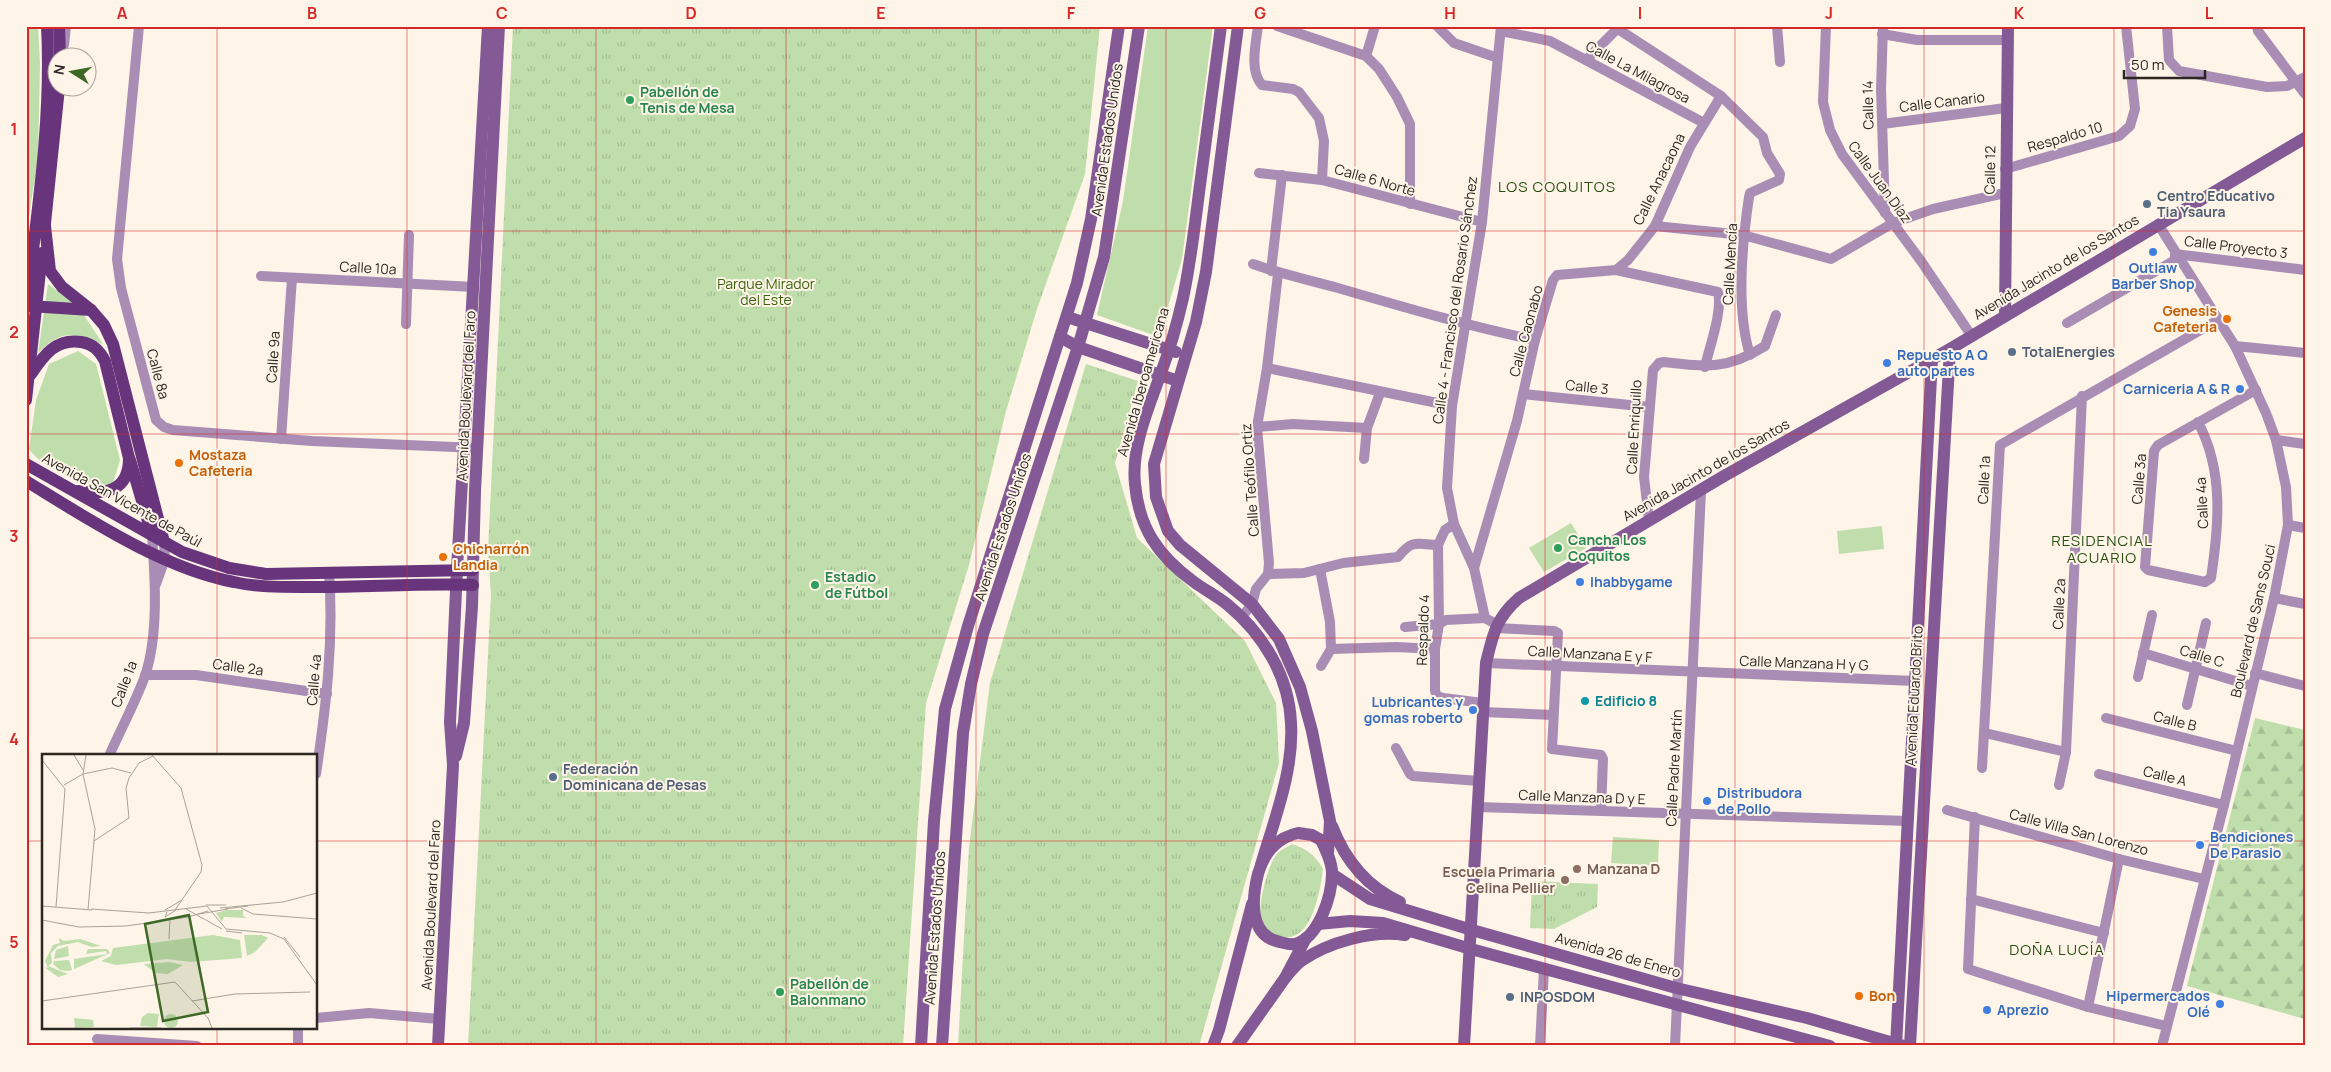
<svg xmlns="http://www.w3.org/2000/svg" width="2331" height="1072" viewBox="0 0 2331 1072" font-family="Manrope,sans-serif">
	<defs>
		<pattern id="forest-firs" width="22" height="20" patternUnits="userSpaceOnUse" patternTransform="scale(1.25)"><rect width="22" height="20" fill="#c0ddac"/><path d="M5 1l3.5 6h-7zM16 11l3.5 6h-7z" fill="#a5be94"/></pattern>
		<pattern id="park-tufts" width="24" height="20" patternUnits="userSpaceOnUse" patternTransform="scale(1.25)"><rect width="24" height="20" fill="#c0ddac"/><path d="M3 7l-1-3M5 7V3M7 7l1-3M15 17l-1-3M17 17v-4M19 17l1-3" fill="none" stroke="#a5be94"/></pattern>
	</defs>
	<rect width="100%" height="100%" fill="#fef4e7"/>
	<g fill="#c0ddac">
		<polygon points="26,26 38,26 40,64 38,159 26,234"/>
		<polygon points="1148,26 1213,26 1182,259 1159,337 1097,315 1123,201"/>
		<path d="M48,284L78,306L103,344C72,334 63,328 38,353Z"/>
		<path d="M78,351L96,364L120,460L113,483L100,488C78,481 42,468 29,449L36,400L49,364Z"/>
		<polygon points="1571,523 1586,548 1544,572 1529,548"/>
		<polygon points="1882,526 1884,549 1839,554 1837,531"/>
		<polygon points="1613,837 1659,840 1658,866 1611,863"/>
	</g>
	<polygon fill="url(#forest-firs)" points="2255,718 2305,730 2305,1019 2187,986"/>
	<g fill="url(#park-tufts)">
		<polygon points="513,26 1100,26 1085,174 1037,309 1006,411 969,565 926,703 903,1046 468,1046 491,595 488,551"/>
		<polygon points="1086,364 1138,381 1115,463 1137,538 1245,641 1276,703 1279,763 1199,1046 958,1046 969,847 990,683"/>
		<path d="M1292,844C1307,849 1315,855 1323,869C1320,891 1312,947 1278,936C1271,933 1263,928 1261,921C1257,907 1268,861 1279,852C1282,849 1288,847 1292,844Z"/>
		<polygon points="1532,881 1598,884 1597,907 1554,929 1530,928"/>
	</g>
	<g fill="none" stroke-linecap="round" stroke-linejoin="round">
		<g stroke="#a98db5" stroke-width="10">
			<polyline points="139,26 117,259 121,288 156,420 164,427 173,430 312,441 478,448"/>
			<path d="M1258,26C1256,43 1249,71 1262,85L1293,89L1299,92L1319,118L1324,141L1322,180"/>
			<polyline points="1277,26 1366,56 1379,69 1397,97 1410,124 1410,204"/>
			<polyline points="1437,26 1454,43 1498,58"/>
			<polyline points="1777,26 1780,62"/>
			<polyline points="1826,26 1823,102 1830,130 1842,154 1921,261 1971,335"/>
			<polyline points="1883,26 1881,89 1885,213"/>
			<polyline points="2167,26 2169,60 2179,71 2267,87 2287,86 2305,77"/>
			<polyline points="2257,26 2258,31 2305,94"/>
			<path d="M1618,29L1721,96L1763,137L1767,153L1780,174L1779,180L1750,193L1749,197C1742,244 1736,310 1750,355"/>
			<polyline points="1501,31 1550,41 1704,123"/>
			<polyline points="1882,34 1917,40 2007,40"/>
			<polyline points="64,45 66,26"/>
			<polyline points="1366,56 1375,26"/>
			<polyline points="1586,60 1620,26"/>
			<polyline points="1882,124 2006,108"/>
			<polyline points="2005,169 2119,136 2130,126 2135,109 2126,26"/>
			<polyline points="1259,173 1322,180 1482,222"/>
			<polyline points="2158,224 2235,346 2266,413 2276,440 2286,487 2288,525 2274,598 2224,805 2162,1046"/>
			<polyline points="1655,226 1743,235 1831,259 1893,223 1933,209 2005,193"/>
			<path d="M1253,264C1281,274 1309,280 1338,288C1403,307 1468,326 1535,340"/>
			<polyline points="1616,270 1628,260 1655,226 1690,147 1721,96"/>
			<polyline points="1271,271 1282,175"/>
			<polyline points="261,276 474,287"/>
			<polyline points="2067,323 2175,260 2175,254 2305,270"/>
			<polyline points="406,324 409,235"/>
			<polyline points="2235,346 2305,353"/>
			<polyline points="1267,368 1452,406"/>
			<polyline points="1523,394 1649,407"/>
			<path d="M2198,422C2224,471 2219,525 2211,578L2205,582L2148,570L2145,567L2154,451L2158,445L2256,390"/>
			<polyline points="1257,427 1293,424 1367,428"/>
			<polyline points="281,439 292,278"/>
			<polyline points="2276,440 2305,444"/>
			<polyline points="1364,459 1367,428 1380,393"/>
			<path d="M1649,520L1644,477L1653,370L1659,363L1664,362C1706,367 1727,370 1765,346L1776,315"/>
			<polyline points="1454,524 1445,530 1438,545 1439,624 1435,649 1435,691 1437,696 1443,698 1483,703"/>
			<polyline points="2288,525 2305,528"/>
			<path d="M1474,568L1517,421L1535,340L1553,280L1557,275L1616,270L1718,292C1723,311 1709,348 1705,367"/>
			<polyline points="1320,569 1330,622 1331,649 1321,666"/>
			<path d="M1268,574L1304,573L1343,563L1398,557C1413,539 1416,544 1438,545"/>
			<polyline points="156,584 165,559 164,542"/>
			<polyline points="2274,598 2305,604"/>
			<polyline points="1241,618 1252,604 1256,589 1268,574 1269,563 1257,427 1267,368 1278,274"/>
			<polyline points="1496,624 1485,618 1474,568 1454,524 1447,488 1452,406 1482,222 1501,26"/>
			<polyline points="1405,627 1439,624 1446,620 1485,618"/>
			<polyline points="1495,628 1554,631 1558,633 1552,749 1601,755 1603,759 1601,811"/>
			<polyline points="1331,649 1397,647 1435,649"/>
			<polyline points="2143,653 2252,686"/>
			<polyline points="1486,663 1915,681"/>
			<polyline points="2255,673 2305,686"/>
			<polyline points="145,675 196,675 327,694"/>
			<polyline points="2138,677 2152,615"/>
			<polyline points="2187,705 2206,623"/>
			<polyline points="1482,712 1553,715"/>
			<polyline points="2106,718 2237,751"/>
			<polyline points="1985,733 2066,752"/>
			<polyline points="1396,748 1410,774 1413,776 1479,781"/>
			<path d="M109,756C121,729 135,703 145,676C159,634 155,578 152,535"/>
			<polyline points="1982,768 2000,445 2218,320"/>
			<path d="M316,774C326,707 334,641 329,573"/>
			<polyline points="2099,774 2224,805"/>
			<polyline points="2059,785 2066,752 2082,396"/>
			<polyline points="1477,807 1908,821"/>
			<polyline points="1947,810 2119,859 2204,879"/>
			<polyline points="1975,817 1968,969 2088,1007 2166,1026"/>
			<polyline points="1971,899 2104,933"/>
			<polyline points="2088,1007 2119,859"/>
			<polyline points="316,1018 369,1013 439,1019"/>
			<polyline points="298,1028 298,1046"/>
			<polyline points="97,1039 197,1046"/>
			<polyline points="1540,1046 1544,969"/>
			<polyline points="1675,1046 1701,491"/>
		</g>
		<g stroke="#835a95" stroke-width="12">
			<path d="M1221,26C1214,79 1207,132 1200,185C1195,223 1191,261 1183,298C1177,324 1170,349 1161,373C1149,407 1131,447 1135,484C1139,528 1158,556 1194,582C1205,590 1217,596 1228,605C1263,634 1289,676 1291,723C1294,771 1274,820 1261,865"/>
			<polyline points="1238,26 1206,272 1196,322 1154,464 1156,497 1168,531 1180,545 1252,604 1279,639 1300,687 1312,731 1330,821 1328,854"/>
			<polyline points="2005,315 2008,26"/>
			<polyline points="1067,317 1176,352"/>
			<polyline points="1060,337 1078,347 1178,381"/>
			<polyline points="456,756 464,723 472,606 475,491 499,26"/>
			<path d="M1332,826C1345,860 1367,887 1400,902"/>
			<path d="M1298,833L1312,835L1321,840C1326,850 1332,862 1332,873C1332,895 1319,938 1295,944C1290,945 1284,943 1280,942C1248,936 1252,898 1258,874C1264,853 1276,838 1298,833Z"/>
			<polyline points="1332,874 1370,899 1472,930 1676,988 1807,1018 1904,1046"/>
			<polyline points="1318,924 1350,921 1383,923 1471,949 1830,1046"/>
			<path d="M1285,978C1290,972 1295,966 1301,961C1329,942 1372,930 1405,935"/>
			<polyline points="438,1046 453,765 450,722 457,569 488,26"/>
			<polyline points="921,1046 934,821 945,709 968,626 1077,283 1091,219 1119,26"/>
			<polyline points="942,1046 963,733 971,684 983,634 1078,347 1104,257 1139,26"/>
			<polyline points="1213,1046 1219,1030 1252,904"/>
			<polyline points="1237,1046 1285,978 1306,938"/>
			<path d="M1464,1046L1486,663C1493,634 1496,618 1519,598L1724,476L1950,349L2305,138"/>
			<polyline points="1896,1046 1932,359"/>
			<polyline points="1910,1046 1950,349"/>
		</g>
		<g stroke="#68357d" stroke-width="12">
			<polyline points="59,26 60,58"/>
			<polyline points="45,226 50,271 62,287 91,310 104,325 113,344 164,542"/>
			<polyline points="44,233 59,88"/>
			<polyline points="29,306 91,310"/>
			<path d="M26,307C37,214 52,119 47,26"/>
			<path d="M31,374C44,355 56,338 81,342C93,344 99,350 105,361L129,458C129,491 106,495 78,491"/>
			<polyline points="26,400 42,253"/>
			<polyline points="130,460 152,535"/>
			<polyline points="26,464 182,552 229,568 266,574 473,570"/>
			<path d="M26,481C88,519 162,568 234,582C256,587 279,587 302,587C359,588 416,583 473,585"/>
		</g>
	</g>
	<path fill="none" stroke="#d62828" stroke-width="1" stroke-opacity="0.55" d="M217,26V756M407,26V1046M596,26V1046M786,26V1046M976,26V1046M1166,26V1046M1355,26V1046M1545,26V1046M1735,26V1046M1924,26V1046M2114,26V1046M26,231H2305M26,434H2305M26,638H2305M26,841H44M316,841H2305M217,1028V1046"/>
	<g fill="#2e9e5b" stroke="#fef4e7" stroke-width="2">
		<circle cx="630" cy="100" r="5"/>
		<circle cx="1558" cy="548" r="5"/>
		<circle cx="815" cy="585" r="5"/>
		<circle cx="780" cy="992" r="5"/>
	</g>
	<g fill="#5c6f8a" stroke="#fef4e7" stroke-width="2">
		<circle cx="2147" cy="204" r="5"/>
		<circle cx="2012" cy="352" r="5"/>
		<circle cx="553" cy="777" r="5"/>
		<circle cx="1510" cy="997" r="5"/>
	</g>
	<g fill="#3f7fe0" stroke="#fef4e7" stroke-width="2">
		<circle cx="2153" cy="252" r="5"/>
		<circle cx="1887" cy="363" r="5"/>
		<circle cx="2240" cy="389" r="5"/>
		<circle cx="1580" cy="582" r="5"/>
		<circle cx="1473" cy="710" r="5"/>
		<circle cx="1707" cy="801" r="5"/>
		<circle cx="2200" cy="845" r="5"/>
		<circle cx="2220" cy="1004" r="5"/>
		<circle cx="1987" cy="1010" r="5"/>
	</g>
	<g fill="#e8710a" stroke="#fef4e7" stroke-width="2">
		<circle cx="2227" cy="319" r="5"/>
		<circle cx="179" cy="463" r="5"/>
		<circle cx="443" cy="557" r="5"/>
		<circle cx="1859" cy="996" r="5"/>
	</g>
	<circle fill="#0f9aa8" stroke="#fef4e7" stroke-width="2" cx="1585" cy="701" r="5"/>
	<g fill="#8d6e63" stroke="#fef4e7" stroke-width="2">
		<circle cx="1577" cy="869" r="5"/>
		<circle cx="1565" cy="880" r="5"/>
	</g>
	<g text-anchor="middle" stroke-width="4" stroke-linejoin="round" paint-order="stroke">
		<g font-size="14" fill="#2b2723" stroke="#fef4e7">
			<text transform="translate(1638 72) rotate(28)" y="5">Calle La Milagrosa</text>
			<text transform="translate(1942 102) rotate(-7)" y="5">Calle Canario</text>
			<text transform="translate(1868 105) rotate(-91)" y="5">Calle 14</text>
			<text transform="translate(2065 137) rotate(-16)" y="5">Respaldo 10</text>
			<text transform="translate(1107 140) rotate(-82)" y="5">Avenida Estados Unidos</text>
			<text transform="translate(1990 170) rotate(-89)" y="5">Calle 12</text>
			<text transform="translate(1659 179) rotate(-64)" y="5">Calle Anacaona</text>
			<text transform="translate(1375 180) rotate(16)" y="5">Calle 6 Norte</text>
			<text transform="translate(1880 182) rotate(54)" y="5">Calle Juan Díaz</text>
			<text transform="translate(2236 247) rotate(7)" y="5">Calle Proyecto 3</text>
			<text transform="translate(1730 264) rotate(-87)" y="5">Calle Mencía</text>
			<text transform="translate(2056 267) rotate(-31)" y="5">Avenida Jacinto de los Santos</text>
			<text transform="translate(368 268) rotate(3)" y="5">Calle 10a</text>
			<text transform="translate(1455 300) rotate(-82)" y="5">Calle 4 - Francisco del Rosario Sánchez</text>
			<text transform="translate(1526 331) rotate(-75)" y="5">Calle Caonabo</text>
			<text transform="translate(273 357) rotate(-86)" y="5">Calle 9a</text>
			<text transform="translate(158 374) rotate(75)" y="5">Calle 8a</text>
			<text transform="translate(1143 382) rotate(-74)" y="5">Avenida Iberoamericana</text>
			<text transform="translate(1587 387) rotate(6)" y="5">Calle 3</text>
			<text transform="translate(466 396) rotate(-87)" y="5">Avenida Boulevard del Faro</text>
			<text transform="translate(1634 427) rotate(-87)" y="5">Calle Enriquillo</text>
			<text transform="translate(1706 470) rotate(-30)" y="5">Avenida Jacinto de los Santos</text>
			<text transform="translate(2139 479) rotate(-85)" y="5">Calle 3a</text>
			<text transform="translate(1250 480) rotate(-94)" y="5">Calle Teófilo Ortiz</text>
			<text transform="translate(1984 480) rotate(-87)" y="5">Calle 1a</text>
			<text transform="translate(122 500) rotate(29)" y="5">Avenida San Vicente de Paúl</text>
			<text transform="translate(2202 503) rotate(-93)" y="5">Calle 4a</text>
			<text transform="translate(1003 527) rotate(-72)" y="5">Avenida Estados Unidos</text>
			<text transform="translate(2059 604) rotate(-87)" y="5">Calle 2a</text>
			<text transform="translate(2253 621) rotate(-77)" y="5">Boulevard de Sans Souci</text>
			<text transform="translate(1423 630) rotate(-88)" y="5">Respaldo 4</text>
			<text transform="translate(1590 654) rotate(3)" y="5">Calle Manzana E y F</text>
			<text transform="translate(2202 656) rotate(17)" y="5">Calle C</text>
			<text transform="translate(1804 663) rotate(2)" y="5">Calle Manzana H y G</text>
			<text transform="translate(238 667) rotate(8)" y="5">Calle 2a</text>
			<text transform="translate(314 680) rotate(-85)" y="5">Calle 4a</text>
			<text transform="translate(124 684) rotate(-69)" y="5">Calle 1a</text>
			<text transform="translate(1914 696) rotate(-87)" y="5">Avenida Eduardo Brito</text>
			<text transform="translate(2175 721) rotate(14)" y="5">Calle B</text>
			<text transform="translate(1674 768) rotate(-87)" y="5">Calle Padre Martín</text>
			<text transform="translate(2165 776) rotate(14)" y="5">Calle A</text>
			<text transform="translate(1582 797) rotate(2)" y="5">Calle Manzana D y E</text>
			<text transform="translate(2079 832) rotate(15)" y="5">Calle Villa San Lorenzo</text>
			<text transform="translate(431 905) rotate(-87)" y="5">Avenida Boulevard del Faro</text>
			<text transform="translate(935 928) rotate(-86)" y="5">Avenida Estados Unidos</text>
			<text transform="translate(1618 955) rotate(16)" y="5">Avenida 26 de Enero</text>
		</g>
		<g font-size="14" font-weight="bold" fill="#27864d" stroke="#fef4e7" text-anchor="start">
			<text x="640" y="97">Pabellón de<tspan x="640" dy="16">Tenis de Mesa</tspan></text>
			<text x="1568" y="545">Cancha Los<tspan x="1568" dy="16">Coquitos</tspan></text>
			<text x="825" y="582">Estadio<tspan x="825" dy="16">de Fútbol</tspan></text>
			<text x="790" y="989">Pabellón de<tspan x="790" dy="16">Balonmano</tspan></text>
		</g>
		<g font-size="14" font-weight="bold" fill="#4e5e75" stroke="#fef4e7" text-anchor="start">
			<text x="2157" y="201">Centro Educativo<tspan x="2157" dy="16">Tia Ysaura</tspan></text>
			<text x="2022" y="357">TotalEnergies</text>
			<text x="563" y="774">Federación<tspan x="563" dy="16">Dominicana de Pesas</tspan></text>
			<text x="1520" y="1002">INPOSDOM</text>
		</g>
		<g font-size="14" font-weight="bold" fill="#366cbe" stroke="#fef4e7" text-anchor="start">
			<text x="2153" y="273" text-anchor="middle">Outlaw<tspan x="2153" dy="16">Barber Shop</tspan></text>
			<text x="1897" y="360">Repuesto A Q<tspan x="1897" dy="16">auto partes</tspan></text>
			<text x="2230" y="394" text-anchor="end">Carniceria A &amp; R</text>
			<text x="1590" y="587">Ihabbygame</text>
			<text x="1463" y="707" text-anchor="end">Lubricantes y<tspan x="1463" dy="16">gomas roberto</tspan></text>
			<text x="1717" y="798">Distribudora<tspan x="1717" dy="16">de Pollo</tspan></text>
			<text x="2210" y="842">Bendiciones<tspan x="2210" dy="16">De Parasio</tspan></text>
			<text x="2210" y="1001" text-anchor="end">Hipermercados<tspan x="2210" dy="16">Olé</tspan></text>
			<text x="1997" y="1015">Aprezio</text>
		</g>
		<g font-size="14" fill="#3c6410" stroke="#fef4e7">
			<text x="766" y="289">Parque Mirador<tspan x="766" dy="16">del Este</tspan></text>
		</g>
		<g font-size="14" font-weight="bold" fill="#c56008" stroke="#fef4e7" text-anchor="start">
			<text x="2217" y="316" text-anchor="end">Genesis<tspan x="2217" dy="16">Cafeteria</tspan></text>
			<text x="189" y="460">Mostaza<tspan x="189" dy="16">Cafeteria</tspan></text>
			<text x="453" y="554">Chicharrón<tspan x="453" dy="16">Landia</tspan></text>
			<text x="1869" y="1001">Bon</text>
		</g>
		<g font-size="14" font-weight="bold" fill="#0d838f" stroke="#fef4e7" text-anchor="start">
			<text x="1595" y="706">Edificio 8</text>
		</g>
		<g font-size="14" font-weight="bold" fill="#785e54" stroke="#fef4e7" text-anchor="start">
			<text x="1587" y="874">Manzana D</text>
			<text x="1555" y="877" text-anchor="end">Escuela Primaria<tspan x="1555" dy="16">Celina Pellier</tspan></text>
		</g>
		<g font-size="15" letter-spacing="1" fill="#295012" stroke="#fef4e7">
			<text x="1557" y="192">LOS COQUITOS</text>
			<text x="2102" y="546">RESIDENCIAL<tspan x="2102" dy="17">ACUARIO</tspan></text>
			<text x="2057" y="955">DOÑA LUCÍA</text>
		</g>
	</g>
	<g transform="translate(42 754)">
		<rect width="275" height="275" fill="#fef4e7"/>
		<path d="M17,184L22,187L38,185L59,192L49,193L36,188L16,192L9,199L10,209L6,212L26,220L16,223L2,213L6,214L3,207L11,191L18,189ZM26,192L27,202L12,205L14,196ZM46,195H65L68,199L32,215V205L65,200L64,197L44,200ZM27,206L30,216L26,217L18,216L11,210L12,207ZM106,259L117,260L115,273L98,272L100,263ZM32,264L51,266L52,273L33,274Z" fill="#c0ddac"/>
		<path d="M185,156H201V162L205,164L182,163L180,168L174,159ZM122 267a7 7 0 1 1 14 0a7 7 0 1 1-14 0Z" fill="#c0ddac"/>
		<path d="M171,181L198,186L200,204L149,208L125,205L74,211L59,207L69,202L71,194ZM202,181H220L226,184L213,198L205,202ZM127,208L141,211L126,220L113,219L102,210Z" fill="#c0ddac"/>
		<path fill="none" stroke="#aaa299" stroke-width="1" d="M32,1L41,16M44,1L41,20L53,75L46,156M110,1L139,34L160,111L159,118L133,156M0,6L23,35L14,153M22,31L41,20L70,14L89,19M52,87L87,64L84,34L87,24L97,9L111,2M164,151H184M0,152L50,156M178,154L241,148L275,139M199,154L211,160L275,165M49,155L107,159L165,152L184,175L228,179L242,185L275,231M144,155L180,175M183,155L206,152M123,156L140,146M125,158L123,163L134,156M157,160L186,155M0,166L37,173L84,172L146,163L166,157M184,177L200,179M242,183L258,203M127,185L128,164M0,247L133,228L166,264L170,274M150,247L193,240L268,238M88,274H119"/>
		<path fill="#3d6826" fill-opacity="0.15" stroke="#3d6826" stroke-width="2.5" d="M147,161L166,258L121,267L103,170Z"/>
		<rect width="275" height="275" fill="none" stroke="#2b2723" stroke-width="2.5"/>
	</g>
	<rect width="2331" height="1072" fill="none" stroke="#fef4e7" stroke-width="55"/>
	<g transform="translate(72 72) rotate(281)"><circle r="24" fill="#fef4e7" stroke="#aaa299"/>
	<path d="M0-4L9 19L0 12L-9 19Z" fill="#3d6826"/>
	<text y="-8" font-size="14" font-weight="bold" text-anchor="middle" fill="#2b2723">N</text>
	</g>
	<path d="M2124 70v8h81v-8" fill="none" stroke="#2b2723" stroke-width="2.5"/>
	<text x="2131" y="70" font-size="15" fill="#2b2723" stroke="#fef4e7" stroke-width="4" paint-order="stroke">50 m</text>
	<rect x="28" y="28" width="2276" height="1016" fill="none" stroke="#d62828" stroke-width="2"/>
	<g font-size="16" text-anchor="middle" font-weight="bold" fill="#d62828">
		<text x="122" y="19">A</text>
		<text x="312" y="19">B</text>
		<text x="502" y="19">C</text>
		<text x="691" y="19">D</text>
		<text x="881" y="19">E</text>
		<text x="1071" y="19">F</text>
		<text x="1260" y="19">G</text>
		<text x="1450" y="19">H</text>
		<text x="1640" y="19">I</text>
		<text x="1829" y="19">J</text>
		<text x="2019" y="19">K</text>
		<text x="2209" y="19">L</text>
		<text x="14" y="135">1</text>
		<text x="14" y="338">2</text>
		<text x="14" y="542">3</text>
		<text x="14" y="745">4</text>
		<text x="14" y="948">5</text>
	</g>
</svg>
